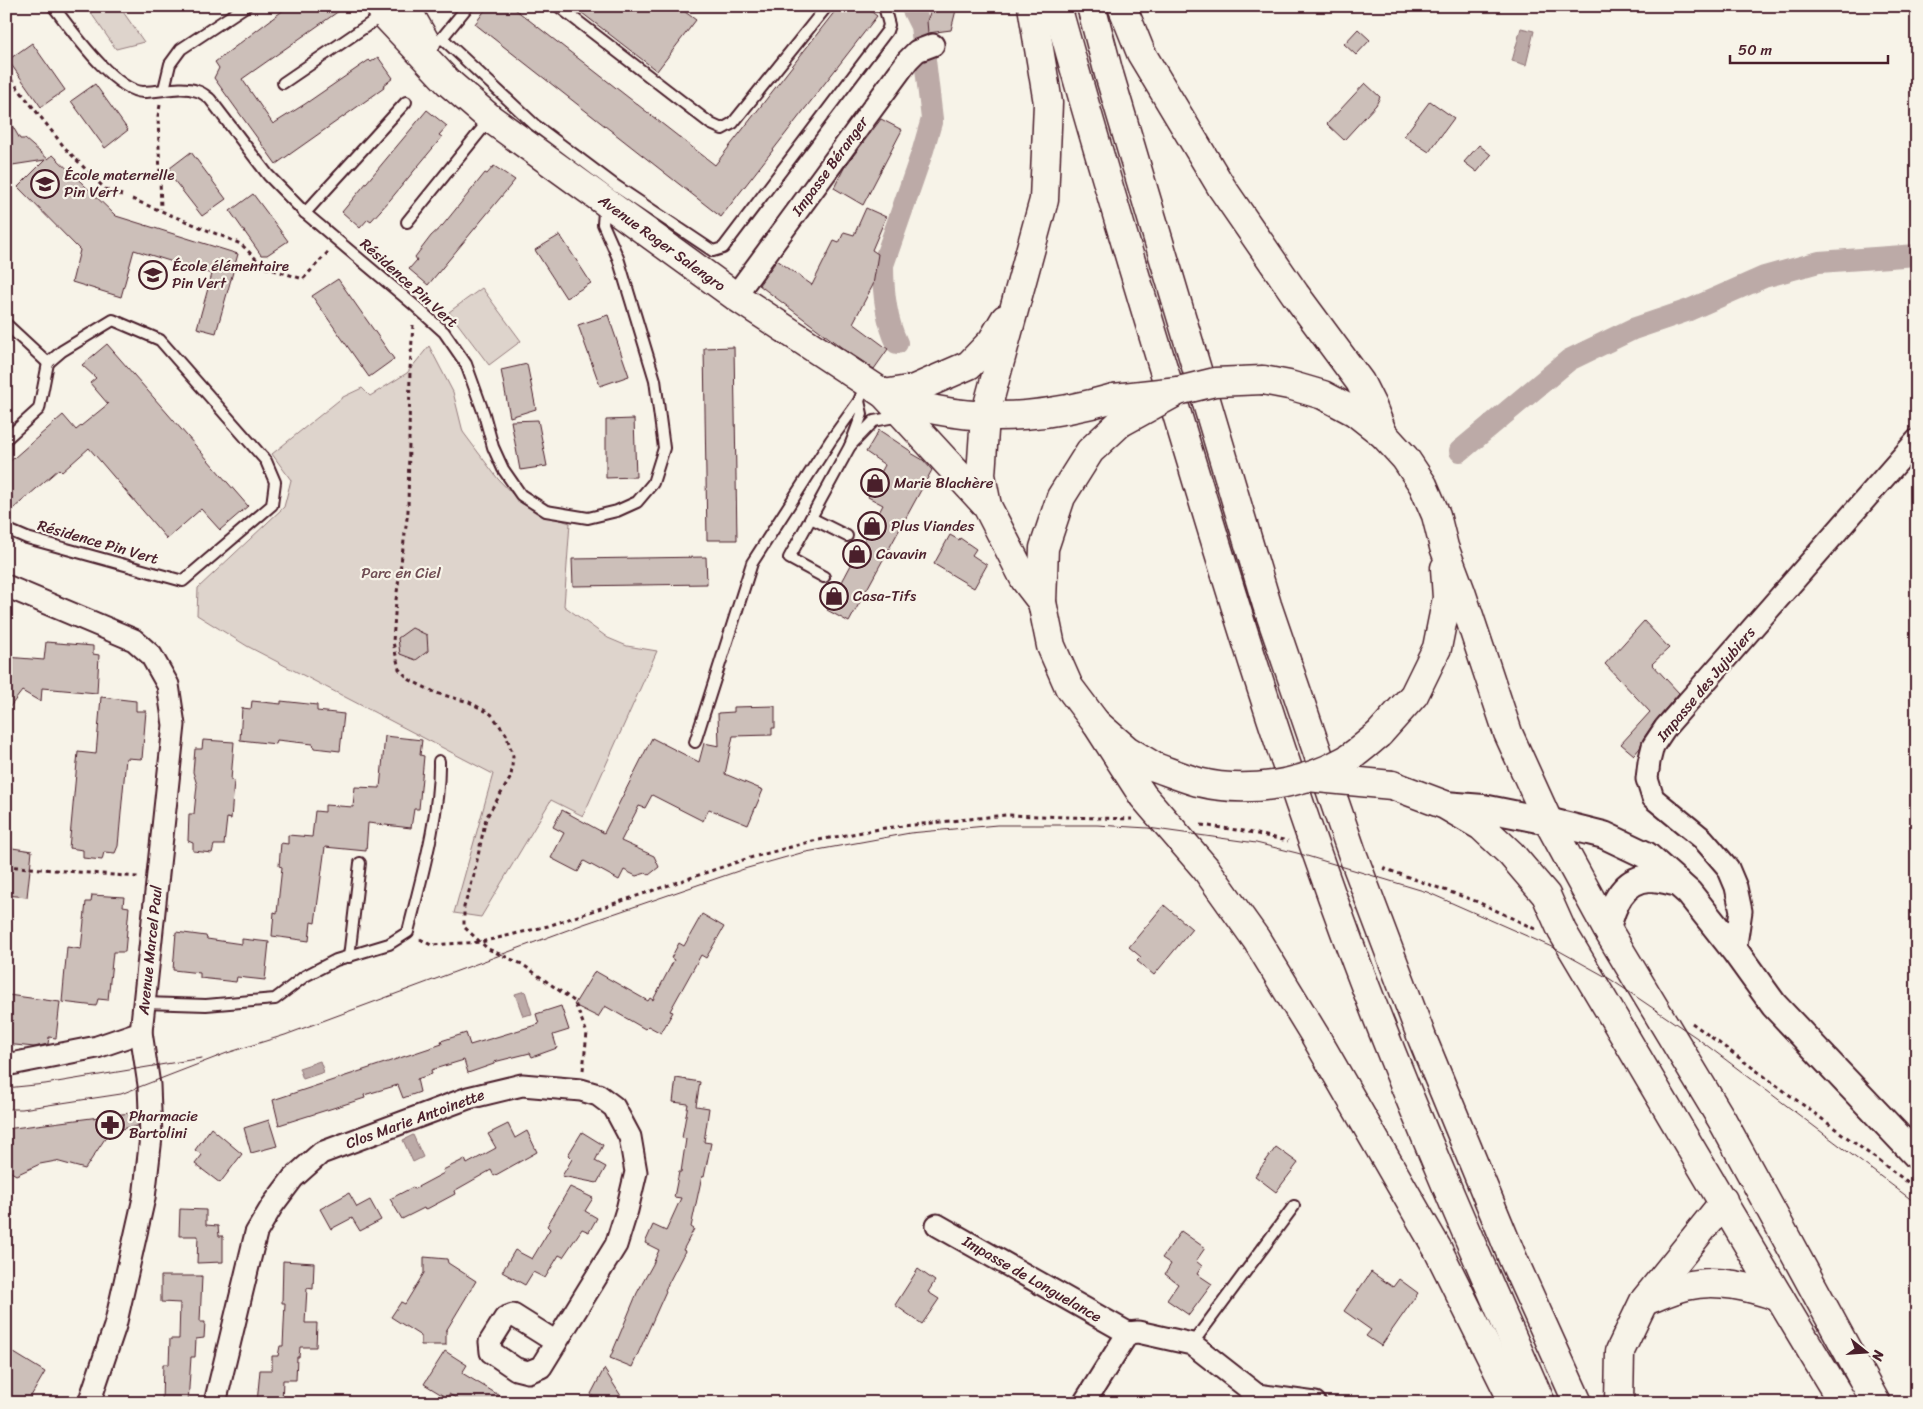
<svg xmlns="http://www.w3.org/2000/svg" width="1923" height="1409" viewBox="0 0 1923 1409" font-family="Sriracha,sans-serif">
	<rect width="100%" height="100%" fill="#f7f3e8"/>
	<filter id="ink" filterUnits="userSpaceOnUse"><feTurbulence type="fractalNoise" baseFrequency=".02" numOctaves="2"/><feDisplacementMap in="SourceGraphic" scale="10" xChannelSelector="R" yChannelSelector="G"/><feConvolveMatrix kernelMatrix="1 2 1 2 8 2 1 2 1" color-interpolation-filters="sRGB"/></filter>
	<g filter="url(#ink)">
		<g fill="#ded4cc" stroke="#947a7c">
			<polygon points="86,6 119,6 144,42 116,49"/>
			<polygon points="482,288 521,341 489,365 449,312"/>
			<polygon points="429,346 453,392 463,432 498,479 521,503 545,515 570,523 564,606 608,638 627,646 657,651 583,816 551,800 481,917 454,913 493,774 247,646 197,615 198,588 284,507 291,480 272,454 343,397 362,388 370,396 407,373"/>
		</g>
		<g fill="#bcaaa7" stroke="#8e7275">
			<polygon points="1521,28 1534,31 1526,65 1512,61"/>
			<polygon points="525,991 532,1014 523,1016 515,994"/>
			<polygon points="320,1061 324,1072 303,1079 299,1068"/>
			<polygon points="413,1135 423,1157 413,1162 403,1140"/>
		</g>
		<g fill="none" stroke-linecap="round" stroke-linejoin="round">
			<g stroke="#bcaaa7" stroke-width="22">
				<path d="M897,343C886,320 883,291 883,265L923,150L932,119L921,26L911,6"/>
				<polyline points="1460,451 1569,360 1633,329 1689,310 1764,277 1819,262 1917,255"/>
			</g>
		</g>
		<g fill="#ccbfb9" stroke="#4a1f2b">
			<polygon points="289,6 346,6 242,79 273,124 305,104 369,60 371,62 378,57 393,78 383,86 384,88 276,164 214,78 219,68 215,62"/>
			<polygon points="488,6 511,6 715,165 839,6 864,6 877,16 721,217 475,24"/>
			<polygon points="573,6 677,6 696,20 657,71"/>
			<polygon points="939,6 956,10 951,30 928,33 927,21 931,10 937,11"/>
			<polygon points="1358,29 1370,40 1356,55 1344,44"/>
			<polygon points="32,43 65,90 41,107 8,60"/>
			<polygon points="1365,83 1380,97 1376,105 1344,140 1327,124"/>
			<polygon points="95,84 128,130 105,148 71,101"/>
			<polygon points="1430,101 1454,118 1429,152 1404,136"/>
			<polygon points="427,110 447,126 439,135 442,137 390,200 371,221 368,219 360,228 342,212"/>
			<polygon points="6,115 20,139 25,139 48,159 53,155 116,216 238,254 216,333 197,328 212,274 134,250 121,297 72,282 80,250 18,187 45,160 6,166"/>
			<polygon points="881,119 902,130 863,205 834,188 844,168"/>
			<polygon points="1479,145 1491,155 1477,172 1464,162"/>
			<polygon points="191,152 226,199 202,216 170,175 170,168"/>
			<polygon points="494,166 515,180 428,285 409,269 417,260 415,257 431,236 443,225 485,173 487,174"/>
			<polygon points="253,194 288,241 267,255 261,255 230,211"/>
			<polygon points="866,208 886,217 872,250 878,254 873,285 853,323 888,349 874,369 841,347 759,285 777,260 812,285 834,241 839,243 844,232 854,235"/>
			<polygon points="560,235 591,283 566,298 535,250"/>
			<polygon points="338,279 394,359 369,377 312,296"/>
			<polygon points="608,315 629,376 600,386 578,325"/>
			<polygon points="107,344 248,506 220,530 201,509 167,539 89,448 62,472 59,469 6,515 6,465 63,415 76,430 108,404 90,383 96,378 82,365"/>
			<polygon points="734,347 737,540 707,540 704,348"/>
			<polygon points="527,364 536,409 510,417 501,370"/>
			<polygon points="634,419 636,477 606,478 606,420"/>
			<polygon points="538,420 547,466 520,470 511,421"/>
			<polygon points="879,430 912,452 911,453 923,460 932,470 849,622 827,610 883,505 868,497 885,465 866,452"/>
			<polygon points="950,535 959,540 960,538 976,549 972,555 987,565 974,588 934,564"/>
			<polygon points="706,557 707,584 573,586 572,559"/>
			<polygon points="1644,621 1669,648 1652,664 1679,693 1655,721 1643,739 1640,748 1634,755 1621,744 1650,712 1605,664"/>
			<polygon points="412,628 427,635 428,651 416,660 400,654 398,638"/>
			<polygon points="46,642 93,646 93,654 99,655 97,693 42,688 41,702 22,691 6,712 6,657 44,660"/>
			<polygon points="101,697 136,701 136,711 146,711 142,759 126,758 118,846 115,853 104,852 102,860 83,858 83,850 69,848 78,752 96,754"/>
			<polygon points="252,701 281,704 281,701 317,705 317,711 344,714 340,751 314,748 313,744 277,740 276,744 240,740 242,708 251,709"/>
			<polygon points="775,706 775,728 772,728 772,735 733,736 725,774 763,790 748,825 709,809 703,821 652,795 645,808 639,806 621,841 654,856 659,867 649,875 646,873 636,876 624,870 619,880 584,861 578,872 551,858 564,833 553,827 562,810 604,833 652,738 699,762 704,743 719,746 718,713 734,712 734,707"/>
			<polygon points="385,736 422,740 420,755 424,756 419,809 414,809 411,828 368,823 366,851 325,847 315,923 311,922 309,941 272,936 274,912 277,913 282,867 279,866 281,843 288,844 288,835 312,837 315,811 325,812 325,805 353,807 355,787 380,788"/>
			<polygon points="203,740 234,742 231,780 234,781 231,819 227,818 224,845 214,845 212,853 193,851 193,843 188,841 189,814 194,814 197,785 193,772 195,749 202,749"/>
			<polygon points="6,847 32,851 27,897 6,895"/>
			<polygon points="92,895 124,897 123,906 129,907 125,952 113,952 108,1000 98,999 96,1006 62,1002 67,947 81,949 86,902 91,902"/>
			<polygon points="1164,905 1192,929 1154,975 1137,961 1141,957 1129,947"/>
			<polygon points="702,914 724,927 706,958 701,955 670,1011 673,1012 661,1033 648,1026 645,1029 605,1006 598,1017 574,1005 595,971 648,1001 650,998 653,1000 674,960 671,958 679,943 684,946"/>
			<polygon points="176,932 206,936 207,939 242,944 242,939 269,942 265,980 237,977 236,982 200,978 200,973 173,970"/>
			<polygon points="8,995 60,1002 56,1038 49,1037 48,1044 34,1047 6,1044"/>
			<polygon points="561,1006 569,1030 553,1035 557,1048 532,1057 530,1053 494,1062 494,1064 468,1073 464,1060 431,1070 432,1074 417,1079 420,1092 403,1098 398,1085 364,1095 365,1098 279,1125 273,1100 442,1044 441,1041 466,1033 470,1045 539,1024 536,1014"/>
			<polygon points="676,1078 700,1082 696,1106 709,1108 704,1142 711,1143 704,1177 702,1176 691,1227 694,1229 683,1250 685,1251 665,1290 666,1291 632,1367 610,1358 637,1293 653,1264 659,1250 645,1243 653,1225 666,1231 681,1198 674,1197 679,1172 681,1172 686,1139 682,1138 688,1104 673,1102"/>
			<polygon points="138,1112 138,1126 110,1131 85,1169 56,1161 40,1164 16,1175 6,1169 6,1129"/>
			<polygon points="269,1120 277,1146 251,1153 244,1128"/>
			<polygon points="508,1124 515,1138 527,1131 537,1152 494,1176 491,1170 454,1191 455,1194 425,1210 424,1208 402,1219 390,1199 413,1187 414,1189 444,1173 443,1170 465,1159 467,1164 496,1148 488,1134"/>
			<polygon points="211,1128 242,1154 220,1183 195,1164 202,1155 195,1150"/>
			<polygon points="582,1132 603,1145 595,1161 606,1167 597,1183 562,1176 572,1159 568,1155"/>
			<polygon points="1276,1147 1298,1163 1276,1192 1255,1176"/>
			<polygon points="570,1187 593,1198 585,1211 597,1218 589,1232 582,1229 563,1257 559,1255 545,1278 533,1272 525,1285 502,1272 515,1250 532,1259 550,1229 547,1226"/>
			<polygon points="349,1193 357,1207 370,1200 381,1220 360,1231 352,1218 331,1229 320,1209"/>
			<polygon points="180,1209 206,1210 206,1225 218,1226 219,1236 223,1236 223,1262 197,1263 198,1236 179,1236"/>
			<polygon points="1181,1231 1205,1248 1196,1261 1202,1266 1197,1274 1212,1284 1189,1315 1167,1300 1178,1284 1165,1274 1171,1264 1162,1258"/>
			<polygon points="424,1257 447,1259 448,1263 476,1281 446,1331 446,1345 421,1345 421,1336 391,1317 401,1302 405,1304 424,1273"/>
			<polygon points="283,1261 314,1263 313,1289 307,1288 305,1323 317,1323 316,1347 300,1347 299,1357 297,1357 296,1380 283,1380 282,1403 257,1403 260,1370 272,1370 272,1356 278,1356 280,1346 283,1346 285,1303 282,1303"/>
			<polygon points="918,1269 935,1281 928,1292 939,1299 922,1324 895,1305"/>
			<polygon points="1371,1272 1393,1287 1399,1279 1418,1293 1381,1346 1366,1336 1371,1330 1344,1311"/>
			<polygon points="161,1276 202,1276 200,1322 205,1322 204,1338 196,1339 195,1357 191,1357 188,1403 162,1403 163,1364 169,1364 170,1339 179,1339 180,1303 161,1302"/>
			<polygon points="6,1348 45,1372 27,1403 6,1403"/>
			<polygon points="445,1351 467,1365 462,1373 512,1403 464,1403 449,1394 447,1398 424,1384"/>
			<polygon points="604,1369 621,1396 611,1403 597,1403 591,1394"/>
		</g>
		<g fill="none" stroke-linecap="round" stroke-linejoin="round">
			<defs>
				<g id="service">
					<path d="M53,6C71,29 114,91 143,92C161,92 180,85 197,91C202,92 206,96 210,99L268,175L305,213L414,305L444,332L466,364L484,414L493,447L503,469L521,495L546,511L588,518L617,511L637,502L653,483L664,448L655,380L618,258L603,224L604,212L607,204"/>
					<polyline points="558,6 711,124 722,129 733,123 827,6"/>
					<polyline points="442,38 535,125 616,186 713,251 723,248 887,31 889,25 884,6"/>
					<polyline points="437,41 442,38 468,6"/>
					<polyline points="283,83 384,14"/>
					<polyline points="164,89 170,64 181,49 246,6"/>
					<polyline points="305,213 406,102"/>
					<polyline points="407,222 490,119"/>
					<polyline points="6,324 48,363 62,351 113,320 160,340 266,461 275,482 272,505 183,581 27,538 6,529"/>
					<polyline points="859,401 862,414 850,446 874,421 900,416"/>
					<polyline points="6,439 39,409 48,363"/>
					<polyline points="811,518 847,536"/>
					<polyline points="824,577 789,558 850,446"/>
					<polyline points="695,742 752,563 831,440 859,401 866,383"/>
					<polyline points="349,957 360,863"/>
					<path d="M144,1003L206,1005L275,999L305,976L336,960L389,944L408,932C421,879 440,815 439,761"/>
					<polyline points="1192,1344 1294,1206"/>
				</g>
				<g id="minor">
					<polyline points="735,296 908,60 917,51 933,45"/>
					<polyline points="6,586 134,640 151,655 168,685 174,725 141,1032 149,1085 151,1137 144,1198 115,1326 89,1403"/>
					<polyline points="1735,951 1741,911 1736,887 1728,868 1703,839 1653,798 1647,779 1649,762 1653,746 1665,728 1917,440"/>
					<polyline points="6,1065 97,1047 141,1032"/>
					<polyline points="937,1225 1128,1333"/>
					<polyline points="215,1403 256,1233 272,1206 293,1178 321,1153 468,1098 522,1085 581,1090 598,1095 614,1107 630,1137 636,1172 627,1210 616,1245 541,1367 528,1372 516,1369 491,1352 490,1342 505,1318 513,1315 556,1342"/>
					<polyline points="1084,1403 1128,1333 1138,1332 1192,1344 1257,1395 1315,1403"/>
				</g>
				<g id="tertiary">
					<polyline points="1445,805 1483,808 1548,821 1604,835 1646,855 1689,893 1735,951 1774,1005 1917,1156"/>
					<path d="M1607,929C1612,907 1622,879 1650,878C1659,878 1669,881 1678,883"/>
				</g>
				<g id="secondary">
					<polyline points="380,6 384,14 448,82 491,119 735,296 884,394 987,506 1025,580 1042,602"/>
					<polyline points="405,6 426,43"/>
					<path d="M888,395C904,400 920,407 936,410C997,422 1055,415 1114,398"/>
					<polyline points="985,416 981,475 987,506"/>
				</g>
				<g id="primary">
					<polyline points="1263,380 1289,385 1323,395 1355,412 1383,434 1405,458 1423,485 1436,515 1444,547 1461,592 1508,733 1548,821 1607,929 1722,1120 1876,1403"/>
					<polyline points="1120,423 1090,451 1061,497 1044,548 1042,602 1051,646 1069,687 1096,723 1127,750 1155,767"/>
					<polyline points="1379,734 1414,695 1437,648 1447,598 1445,568"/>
					<path d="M1392,785L1445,805L1481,826L1511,854L1546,895L1562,931C1656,1088 1748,1247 1843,1403"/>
				</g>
				<g id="motorway">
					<path d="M1057,6C1092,133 1130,259 1168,384C1224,572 1281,759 1349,943C1407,1099 1474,1251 1541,1403"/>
					<polyline points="1091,6 1109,74 1267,605 1352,853 1422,1038 1513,1259 1578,1403"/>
					<polyline points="1122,6 1141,53 1222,188 1295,294 1360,382 1372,406 1383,434"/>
					<polyline points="884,394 914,389 969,365 992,341 1005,319"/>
					<polyline points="985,416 1044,200 1048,103 1032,6"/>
					<polyline points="1096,723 1143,796 1206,869 1256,939 1314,1034 1437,1248 1514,1403"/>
					<path d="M1645,1301C1659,1296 1672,1289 1686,1286C1717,1278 1750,1287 1779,1297"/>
					<polyline points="1619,1403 1620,1351 1644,1301 1719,1208 1723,1200"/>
				</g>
			</defs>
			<use href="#service" stroke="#4a1f2b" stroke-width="14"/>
			<use href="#minor" stroke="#4a1f2b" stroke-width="25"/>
			<use href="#tertiary" stroke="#4a1f2b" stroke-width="30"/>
			<use href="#secondary" stroke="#4a1f2b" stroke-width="31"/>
			<use href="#primary" stroke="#4a1f2b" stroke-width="31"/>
			<use href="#motorway" stroke="#4a1f2b" stroke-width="31"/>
			<g stroke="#4a1f2b" stroke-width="3" stroke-dasharray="4 4" stroke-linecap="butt">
				<polyline points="6,73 65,148 105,189 122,195"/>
				<polyline points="160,105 158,116 161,209"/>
				<polyline points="132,199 241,244 264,267 303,279 329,251"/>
				<polyline points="413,325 410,369 408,511 396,600 393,642 399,669 410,680 436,693 469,702 491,714 506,734 513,756 511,777 486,818 473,879 464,907 464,927 488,949 522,964 574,1001 587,1033 583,1070"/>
				<polyline points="1201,825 1244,831 1288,841"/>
				<polyline points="6,866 138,877"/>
				<polyline points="1383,868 1478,902 1535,929"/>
				<polyline points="420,939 431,945 481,942 548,926 746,859 813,841 885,828 1006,815 1132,819"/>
				<polyline points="1692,1023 1917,1189"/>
			</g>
			<use href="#service" stroke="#f7f3e8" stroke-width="10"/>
			<use href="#minor" stroke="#f7f3e8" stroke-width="21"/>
			<use href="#tertiary" stroke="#f7f3e8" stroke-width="26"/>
			<use href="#secondary" stroke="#f7f3e8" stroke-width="28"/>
			<use href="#primary" stroke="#f7f3e8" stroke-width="28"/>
			<use href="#motorway" stroke="#f7f3e8" stroke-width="28"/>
			<g stroke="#4a1f2b" stroke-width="1">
				<polyline points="6,1088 45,1084 202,1058"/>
				<polyline points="6,1109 22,1109 121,1094 227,1053 285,1035 581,925 744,869 801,853 910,833 997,825 1097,825 1148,828 1256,843 1297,853 1427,892 1554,948 1610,979 1697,1038 1917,1204"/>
			</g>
			<defs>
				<polyline id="secondary-bridge" points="1114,398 1178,391"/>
				<g id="primary-bridge">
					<polyline points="1120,423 1178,391 1215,382 1263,380"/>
					<path d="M1155,767C1169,772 1184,778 1198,782C1247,794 1302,785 1346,760C1357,753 1368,743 1379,734"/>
					<polyline points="1307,777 1392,785"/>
				</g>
			</defs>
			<use href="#secondary-bridge" stroke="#4a1f2b" stroke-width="31" stroke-linecap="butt"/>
			<use href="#primary-bridge" stroke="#4a1f2b" stroke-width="31" stroke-linecap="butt"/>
			<use href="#secondary-bridge" stroke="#f7f3e8" stroke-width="28"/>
			<use href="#primary-bridge" stroke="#f7f3e8" stroke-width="28"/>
		</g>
	</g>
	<defs>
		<symbol id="school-ring" viewBox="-11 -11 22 22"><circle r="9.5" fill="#f7f3e8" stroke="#4a1f2b" stroke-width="1.5"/><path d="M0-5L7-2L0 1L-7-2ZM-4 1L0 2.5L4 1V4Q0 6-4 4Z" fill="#4a1f2b"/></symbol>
		<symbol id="shop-ring" viewBox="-11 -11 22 22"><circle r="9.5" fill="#f7f3e8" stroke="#4a1f2b" stroke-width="1.5"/><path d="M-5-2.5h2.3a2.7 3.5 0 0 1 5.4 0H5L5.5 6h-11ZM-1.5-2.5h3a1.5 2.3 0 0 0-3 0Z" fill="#4a1f2b"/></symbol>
		<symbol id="pharmacy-ring" viewBox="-11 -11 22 22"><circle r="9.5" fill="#f7f3e8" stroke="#4a1f2b" stroke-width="1.5"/><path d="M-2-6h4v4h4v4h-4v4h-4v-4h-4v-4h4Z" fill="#4a1f2b"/></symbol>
	</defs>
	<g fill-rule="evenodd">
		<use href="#school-ring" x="29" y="168" width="32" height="32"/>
		<use href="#school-ring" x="137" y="259" width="32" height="32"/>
		<use href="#shop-ring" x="859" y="467" width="32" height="32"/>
		<use href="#shop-ring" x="856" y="510" width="32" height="32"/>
		<use href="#shop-ring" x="841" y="538" width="32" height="32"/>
		<use href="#shop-ring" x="818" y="580" width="32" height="32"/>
		<use href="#pharmacy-ring" x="94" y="1109" width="32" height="32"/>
	</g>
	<g text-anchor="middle" stroke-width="4.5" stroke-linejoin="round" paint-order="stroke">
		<g font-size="15" fill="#4a1f2b" stroke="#f7f3e8">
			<text transform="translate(830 166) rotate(-54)" y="5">Impasse Béranger</text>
			<text transform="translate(662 243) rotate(36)" y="5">Avenue Roger Salengro</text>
			<text transform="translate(409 283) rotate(42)" y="5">Résidence Pin Vert</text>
			<text transform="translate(98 542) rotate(16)" y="5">Résidence Pin Vert</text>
			<text transform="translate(1706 684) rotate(-50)" y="5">Impasse des Jujubiers</text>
			<text transform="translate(150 950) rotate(-84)" y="5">Avenue Marcel Paul</text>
			<text transform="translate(415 1119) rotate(-20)" y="5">Clos Marie Antoinette</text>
			<text transform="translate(1032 1279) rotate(30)" y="5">Impasse de Longuelance</text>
		</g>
		<g font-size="15" fill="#4a1f2b" stroke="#f7f3e8" text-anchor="start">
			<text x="64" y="180">École maternelle<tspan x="64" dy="17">Pin Vert</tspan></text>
			<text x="172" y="271">École élémentaire<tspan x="172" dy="17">Pin Vert</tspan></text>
			<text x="894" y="488">Marie Blachère</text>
			<text x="891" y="531">Plus Viandes</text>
			<text x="876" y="559">Cavavin</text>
			<text x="853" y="601">Casa-Tifs</text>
			<text x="129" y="1121">Pharmacie<tspan x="129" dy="17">Bartolini</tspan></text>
		</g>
		<g font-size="15" fill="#6f4c53" stroke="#f7f3e8">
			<text x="401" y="578">Parc en Ciel</text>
		</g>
	</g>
	<rect width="1923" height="1409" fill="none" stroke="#f7f3e8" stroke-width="25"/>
	<rect x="12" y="12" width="1898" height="1384" fill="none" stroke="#4a1f2b" stroke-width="2" filter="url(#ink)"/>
	<g transform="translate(1866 1352) rotate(107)" stroke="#f7f3e8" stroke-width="4" paint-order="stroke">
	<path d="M0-4L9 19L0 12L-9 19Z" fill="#4a1f2b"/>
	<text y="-8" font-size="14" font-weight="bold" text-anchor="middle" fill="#4a1f2b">N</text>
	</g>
	<path d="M1730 55v8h158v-8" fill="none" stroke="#4a1f2b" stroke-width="2.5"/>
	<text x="1738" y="55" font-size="15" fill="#4a1f2b" stroke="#f7f3e8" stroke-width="4" paint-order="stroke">50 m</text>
</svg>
